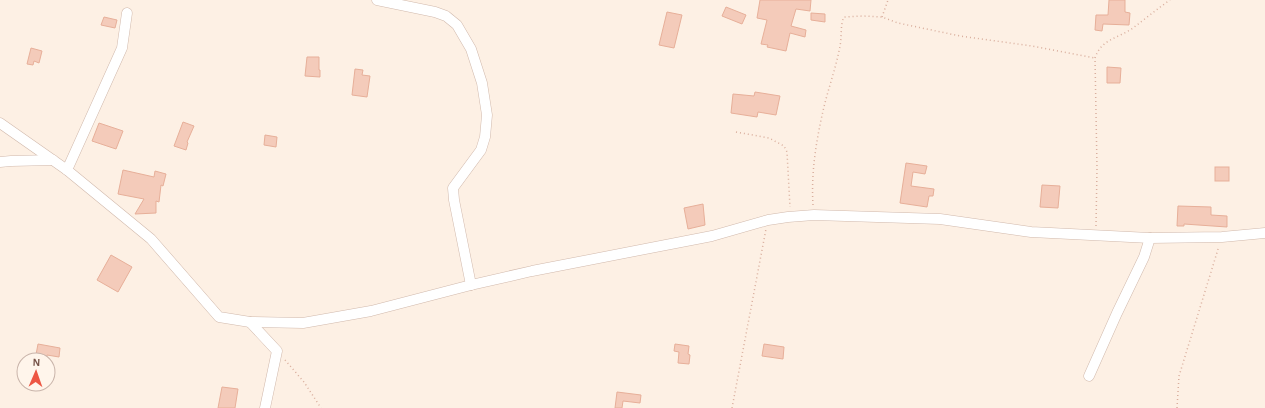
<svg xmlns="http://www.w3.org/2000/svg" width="1265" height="408" viewBox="0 0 1265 408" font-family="'Alegreya Sans',sans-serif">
	<rect width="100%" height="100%" fill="#fdf0e4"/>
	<g fill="#f4cbba" stroke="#e7af99">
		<polygon points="760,0 811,0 810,11 796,9 791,26 806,30 805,37 790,33 786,51 767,47 768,45 761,44 767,20 757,18"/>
		<polygon points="1109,0 1125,0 1125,12 1130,13 1129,25 1103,24 1102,31 1095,30 1096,15 1108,15"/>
		<polygon points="726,7 746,15 742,24 722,16"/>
		<polygon points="667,12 682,15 674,48 659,45"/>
		<polygon points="811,13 825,14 825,22 811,20"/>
		<polygon points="104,17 117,20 115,28 101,25"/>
		<polygon points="31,48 42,51 39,63 34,61 33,65 27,64"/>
		<polygon points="307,57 319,57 319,70 320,70 320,77 305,76"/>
		<polygon points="1107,67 1121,68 1120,83 1107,83"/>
		<polygon points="355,69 363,70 362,75 370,76 367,97 352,95"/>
		<polygon points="755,92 780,96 776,115 758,112 757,117 731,113 733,94 754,96"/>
		<polygon points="183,122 194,126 187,142 188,143 186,150 174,146"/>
		<polygon points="99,123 123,131 116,149 92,141"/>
		<polygon points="265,135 277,137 276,147 264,145"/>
		<polygon points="906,163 927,166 925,174 913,172 911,186 934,189 933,196 929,196 927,207 900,203"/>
		<rect x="1215" y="167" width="14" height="14"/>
		<polygon points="123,170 154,177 155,171 166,174 163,186 161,185 159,202 156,201 156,213 135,214 144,199 118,194"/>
		<polygon points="1042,185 1060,186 1058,208 1040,207"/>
		<polygon points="703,204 705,225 688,229 684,208"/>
		<polygon points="1178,206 1211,207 1211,215 1227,216 1227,227 1184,224 1184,226 1177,226"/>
		<polygon points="111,255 132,267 118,292 97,280"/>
		<polygon points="38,344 60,348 59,357 47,355 46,360 35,360"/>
		<polygon points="675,344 689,346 688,354 690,355 689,364 678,363 679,352 674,351"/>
		<polygon points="764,344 784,347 783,359 762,356"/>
		<polygon points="222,387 238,389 235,408 218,408"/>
		<polygon points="617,392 641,395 640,403 623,401 622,408 615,408"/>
	</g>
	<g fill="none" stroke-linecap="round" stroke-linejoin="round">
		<defs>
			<g id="minor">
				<polyline points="377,0 435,12 446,16 457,25 471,49 482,83 487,115 485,137 481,150 453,188 454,200 471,285"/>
				<polyline points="0,123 67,170 151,239 219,317 250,322 303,323 371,311 471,285 532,271 712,236 768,220 788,217 814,215 940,219 1031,232 1150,238 1222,237 1265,233"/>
				<polyline points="0,162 11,161 53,160"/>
				<polyline points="67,170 122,48 127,13"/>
				<polyline points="250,322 277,351 265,408"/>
				<polyline points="1089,376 1117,313 1144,257 1150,238"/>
			</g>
		</defs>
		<use href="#minor" stroke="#d1b9ac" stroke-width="11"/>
		<g stroke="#d9ae9d" stroke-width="1.5" stroke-dasharray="1 3" stroke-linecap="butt">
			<polyline points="882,17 888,0"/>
			<polyline points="736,132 769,138 784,146 787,152 790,207"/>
			<path d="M813,205C811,173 816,142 823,111C828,89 836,68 840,46C842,37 840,25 844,17L863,16L882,17L898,23L960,36L1032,46L1095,58"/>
			<path d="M1096,226L1097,168L1095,58C1101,39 1119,38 1133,28C1145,19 1157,9 1170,0"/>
			<polyline points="285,360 304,382 321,408"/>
			<polyline points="732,408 766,229"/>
			<polyline points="1177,408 1179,376 1219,246"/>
		</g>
		<use href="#minor" stroke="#fff" stroke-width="10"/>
	</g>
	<g transform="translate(36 372) rotate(2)"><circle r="19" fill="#fff5eb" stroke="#c9b4aa"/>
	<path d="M0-3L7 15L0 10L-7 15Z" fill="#ed5643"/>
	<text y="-6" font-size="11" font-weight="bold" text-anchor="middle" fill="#775348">N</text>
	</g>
</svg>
